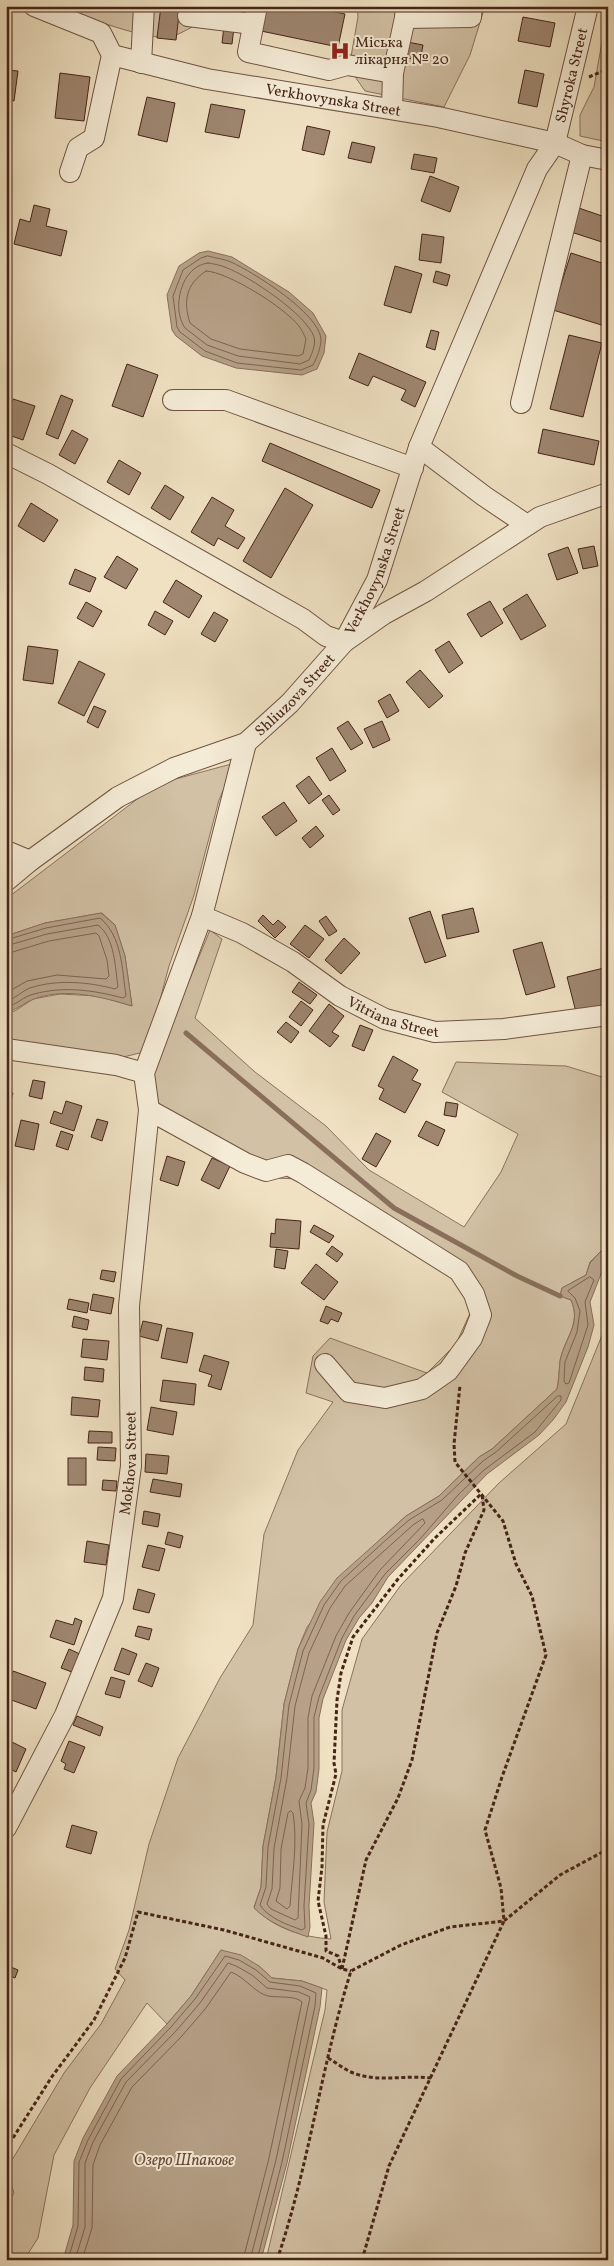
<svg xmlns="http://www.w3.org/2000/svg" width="614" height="2266" viewBox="0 0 614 2266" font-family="Vollkorn,serif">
	<rect width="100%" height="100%" fill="#efe1c2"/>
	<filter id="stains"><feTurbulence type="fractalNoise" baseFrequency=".004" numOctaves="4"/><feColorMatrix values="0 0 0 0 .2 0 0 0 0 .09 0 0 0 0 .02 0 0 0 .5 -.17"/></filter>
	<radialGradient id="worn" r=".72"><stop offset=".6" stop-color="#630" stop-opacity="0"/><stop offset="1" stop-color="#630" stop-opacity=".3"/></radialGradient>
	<g fill="#d2c1a5" stroke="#8c725e">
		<path d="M66,6H228C216,13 181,35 170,37C151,41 82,18 66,6Z"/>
		<polygon points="357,6 485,6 470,55 444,107 365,91 349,68 358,17"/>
		<polygon points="608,28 608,142 580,136 580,115 594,87 603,36"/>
		<polygon points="235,763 219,800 194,895 169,966 152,1030 140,1053 119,1058 6,1044 6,1012 15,1011 33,999 60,994 98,996 132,1006 125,956 115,925 102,913 45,923 6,936 6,899 157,784"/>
		<path d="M210,930L222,939L195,1018L255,1072L326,1126L369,1170L464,1227L501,1172L518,1134L442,1092L456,1062L566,1066L602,1077L608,1054V1247L601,1251L590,1262L586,1275L562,1288L560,1296L571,1300C582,1324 564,1338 560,1361C559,1371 559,1380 557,1389L492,1449L479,1457L439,1496L406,1516L384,1536L362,1557L307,1627L298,1649L284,1704L276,1777L263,1846L261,1887L254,1907C274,1929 303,1937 331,1939L324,1902L327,1832L342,1771V1710L362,1639L401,1585L499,1483L566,1424L607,1323L608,2260H266L325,2010L327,1990L302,1981L272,1978L259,1966L221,1950L191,1996L167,2024L147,2003L90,2088L54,2155L38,2238L24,2260H6V2207L14,2193L6,2170L64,2073L101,2024L125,1980L115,1969L129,1930L149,1844L178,1758L220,1678L253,1625L264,1534L298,1450L333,1402L306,1393L313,1356L330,1338L427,1373L456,1344L471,1311L464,1287L379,1227L302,1179L273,1178L241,1169L160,1128L152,1071Z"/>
	</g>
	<g fill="#b6a188" stroke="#896f5b">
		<polygon points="208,251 232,257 289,292 313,313 326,336 324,353 317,369 302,375 236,368 202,356 176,336 172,330 167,295 179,266 199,253"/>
		<path d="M101,913L115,925L125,956L132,1006C102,997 65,987 34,999C24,1003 17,1010 6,1012V936L45,923Z"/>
		<path d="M608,1247V1264L601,1274L590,1302L594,1325L588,1347L566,1402L553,1420L539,1435L487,1474L388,1577L372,1603L359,1618L346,1640L323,1699L319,1718V1769L316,1792L311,1803L314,1823L309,1906L310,1927L308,1937C288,1930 269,1923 254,1908L261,1887L263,1846L276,1777L284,1704L298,1649L320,1602L337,1578L384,1536L406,1516L439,1496L479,1457L492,1449L557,1389C559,1380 559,1371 560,1361C564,1339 582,1324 571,1300L560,1296L562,1288L586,1275L590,1263L601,1251Z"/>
		<polygon points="221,1950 241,1955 259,1966 272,1978 302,1981 322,1988 320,2007 287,2163 261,2260 63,2260 73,2225 74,2161 83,2138 117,2076 167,2024 191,1996"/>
	</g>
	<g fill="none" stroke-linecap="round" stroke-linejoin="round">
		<g stroke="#7e6250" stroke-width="1">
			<path d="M208,256C215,258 224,259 231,262C253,272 319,313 321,339C321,348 317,357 313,365L301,370L237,363L205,351L180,332L177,327L173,296L183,270L201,258Z"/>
			<path d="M208,263C214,264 221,265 227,268C249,276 307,315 314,337C316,345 312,353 309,360L300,364L238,356L207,345L185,328C171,308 181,266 208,263Z"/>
			<path d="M206,271C228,272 284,307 299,326C302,330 304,335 306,339L303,354L298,356L240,349L211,339L190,323C183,301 186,284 206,271Z"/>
			<path d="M6,940L46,928L100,918C122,936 122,969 126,996L123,998C93,990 64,986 34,994C24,996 17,1005 6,1007"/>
			<path d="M6,946L47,934L98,925C115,938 115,967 118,987L115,989C89,982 57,979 30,988C22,991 15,999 6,1001"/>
			<polyline points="6,954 49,941 96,933 99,936 107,960 109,976 106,979 57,975 27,981 6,993"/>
			<polygon points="590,1277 594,1280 585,1302 588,1325 569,1383 566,1384 564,1381 565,1362 577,1332 580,1311 575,1298 568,1291"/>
			<path d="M558,1396H561V1400L535,1432L484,1470L458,1495L420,1539L385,1574L354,1616L342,1638L319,1697L314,1717V1768L311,1790L306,1803L309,1824L304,1906L305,1928L302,1930C288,1925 268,1918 260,1905L266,1887L268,1847L281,1778L289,1705L303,1651L324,1605L341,1581L387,1539L409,1520L442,1500L483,1461L496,1452Z"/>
			<polygon points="423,1519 425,1523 380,1570 349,1613 336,1636 312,1696 308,1718 308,1768 305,1788 299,1801 302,1824 298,1918 295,1920 271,1909 267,1904 272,1889 274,1848 287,1778 295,1706 309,1653 330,1608 345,1586 413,1525"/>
			<path d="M291,1811L293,1813C298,1843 292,1876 290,1906L287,1909L276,1901L280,1888L281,1849L288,1813Z"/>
			<polyline points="68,2260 78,2226 79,2162 88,2140 121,2079 171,2027 195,1999 225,1956 239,1960 256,1970 270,1982 300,1986 316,1993 315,2006 282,2162 257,2260"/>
			<polyline points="75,2260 85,2227 85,2163 93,2142 126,2082 176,2031 200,2003 228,1963 236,1966 252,1975 267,1988 299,1992 310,1997 276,2160 250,2260"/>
			<path d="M82,2260L92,2228L93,2165L100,2145L132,2087L182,2036L206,2008L231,1972C245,1977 255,1993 268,1996C278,1998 295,1995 302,2002L269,2158L243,2260"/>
		</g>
		<polyline stroke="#896f5b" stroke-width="5" points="186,1033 394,1208 517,1276 560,1296"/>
	</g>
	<g fill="#9e8670" stroke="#462418">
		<polygon points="161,6 180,6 176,40 157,38"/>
		<polygon points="266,6 309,6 345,14 338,47 261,31"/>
		<polygon points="523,17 555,23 550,47 518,41"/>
		<polygon points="224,26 234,27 232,44 222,43"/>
		<polygon points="407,42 423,45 420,61 404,57"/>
		<polygon points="6,70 18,71 14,101 6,99"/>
		<polygon points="525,70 544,74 537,107 518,103"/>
		<polygon points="60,73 90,77 84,121 55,118"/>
		<polygon points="147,97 175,103 167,142 138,135"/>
		<polygon points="211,104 245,110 239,138 205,132"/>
		<polygon points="307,126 330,131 324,155 302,150"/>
		<polygon points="352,142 375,147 371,163 348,158"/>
		<polygon points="414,154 437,158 434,173 411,169"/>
		<polygon points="430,176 459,187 450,212 421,201"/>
		<polygon points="34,205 50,209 46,226 67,231 61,256 14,244 20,219 30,222"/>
		<polygon points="573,206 608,218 608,244 565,230"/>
		<polygon points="422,234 444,237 441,263 419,260"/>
		<polygon points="571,253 608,265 608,327 553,310"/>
		<polygon points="395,266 422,274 411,313 384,305"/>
		<polygon points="436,271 450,275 447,286 433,282"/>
		<polygon points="431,330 439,332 435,350 426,347"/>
		<polygon points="569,335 602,343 583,417 550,409"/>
		<polygon points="359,353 426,382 415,407 401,400 406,390 373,376 368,386 349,378"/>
		<polygon points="127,364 158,375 143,417 112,406"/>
		<polygon points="61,395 73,400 58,439 46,434"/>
		<polygon points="13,399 35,406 23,440 6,434 6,419"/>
		<polygon points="543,429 599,441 594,465 538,453"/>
		<polygon points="72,430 88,439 75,464 59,455"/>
		<polygon points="270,443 380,490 372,508 262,461"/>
		<polygon points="119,460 141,473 129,495 107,482"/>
		<polygon points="165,485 184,497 170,520 151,508"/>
		<polygon points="285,488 313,505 271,578 243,561"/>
		<polygon points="212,497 234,510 225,526 245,538 238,549 218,538 214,546 191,532"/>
		<polygon points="31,503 58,520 44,542 18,526"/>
		<polygon points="594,546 598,566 583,569 578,549"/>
		<polygon points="568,547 578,573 557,580 548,554"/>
		<polygon points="117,556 138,569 126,589 104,577"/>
		<polygon points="75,569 96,578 90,592 69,584"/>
		<polygon points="176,580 202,596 189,618 163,602"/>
		<polygon points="527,594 546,626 521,640 503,609"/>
		<polygon points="490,601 503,623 481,637 467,614"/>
		<polygon points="86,602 102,611 93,627 77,618"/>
		<polygon points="155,611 173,621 165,635 148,625"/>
		<polygon points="214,612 228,620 215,642 201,634"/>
		<polygon points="449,641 463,663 449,673 435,650"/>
		<polygon points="28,646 58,650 53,684 23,680"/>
		<polygon points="79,661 105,674 84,716 58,703"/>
		<polygon points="420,670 443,696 429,708 406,682"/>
		<polygon points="390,694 399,711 387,718 378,701"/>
		<polygon points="94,706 106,711 98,728 87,722"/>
		<polygon points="348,721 363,743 351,750 337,728"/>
		<polygon points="382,721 390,740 373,748 364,729"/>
		<polygon points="332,748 346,771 330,781 316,758"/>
		<polygon points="309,776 322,794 309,804 296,786"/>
		<polygon points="329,795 340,810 333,815 322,800"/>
		<polygon points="284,802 297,821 276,836 262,817"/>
		<polygon points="316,826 324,836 310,848 302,838"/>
		<polygon points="608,894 608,918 602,896"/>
		<polygon points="473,908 479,932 447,939 442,915"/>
		<polygon points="430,911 446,956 425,963 409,918"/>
		<polygon points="263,915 273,925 278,920 286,927 275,938 258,921"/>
		<polygon points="326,916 337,931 329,936 319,921"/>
		<polygon points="305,925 324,939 309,958 290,944"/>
		<polygon points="344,938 360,953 341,974 325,960"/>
		<polygon points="542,942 555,987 526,995 513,950"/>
		<polygon points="608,967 608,1004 576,1012 567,977"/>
		<polygon points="299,982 317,995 310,1004 292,992"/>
		<polygon points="301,1001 313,1010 301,1026 289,1017"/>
		<polygon points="329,1004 344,1016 332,1032 339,1036 330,1047 309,1031"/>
		<polygon points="286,1022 299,1032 291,1043 277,1032"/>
		<polygon points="360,1025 373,1030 364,1051 352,1046"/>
		<polygon points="393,1056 418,1070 412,1080 421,1084 405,1113 379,1099 384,1089 378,1086"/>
		<polygon points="33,1080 45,1082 42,1099 29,1096"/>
		<polygon points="6,1091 13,1093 6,1118"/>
		<polygon points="66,1101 82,1106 74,1131 50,1123 54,1111 62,1114"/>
		<polygon points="446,1102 458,1104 456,1117 444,1115"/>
		<polygon points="97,1119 108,1122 102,1141 91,1137"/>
		<polygon points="21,1120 39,1124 34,1150 15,1146"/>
		<polygon points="426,1121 445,1130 438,1146 418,1136"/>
		<polygon points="61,1131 73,1135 68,1150 56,1146"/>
		<polygon points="376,1133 391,1141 376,1167 362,1159"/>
		<polygon points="167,1156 185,1162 178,1186 160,1180"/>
		<polygon points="212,1158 230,1166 219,1189 201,1180"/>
		<polygon points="276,1219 301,1221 299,1249 270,1247 271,1233 275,1234"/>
		<polygon points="314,1225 334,1236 329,1243 310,1232"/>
		<polygon points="332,1246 343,1254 337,1262 326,1254"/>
		<polygon points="276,1249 288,1251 285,1269 274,1267"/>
		<polygon points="316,1264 338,1282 324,1300 301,1283"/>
		<polygon points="102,1270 116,1272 114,1282 100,1279"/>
		<polygon points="93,1294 114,1298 111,1314 90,1310"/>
		<polygon points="69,1299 89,1303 87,1313 67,1309"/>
		<polygon points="326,1306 342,1313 338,1322 331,1319 328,1324 320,1321"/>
		<polygon points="74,1316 89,1320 87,1330 72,1327"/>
		<polygon points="143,1321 162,1325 158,1341 139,1336"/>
		<polygon points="167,1328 193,1333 187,1363 161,1358"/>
		<polygon points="83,1339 109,1341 107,1360 81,1357"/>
		<polygon points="204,1355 229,1362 221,1390 208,1386 212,1375 199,1371"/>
		<polygon points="85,1367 104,1369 103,1382 84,1380"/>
		<polygon points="163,1380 196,1384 194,1405 160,1401"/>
		<polygon points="72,1397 100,1400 98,1417 71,1415"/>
		<polygon points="151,1407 177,1412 173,1435 147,1430"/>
		<polygon points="89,1431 112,1432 112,1443 88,1443"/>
		<polygon points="98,1447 116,1448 115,1461 97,1460"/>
		<polygon points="146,1454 169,1456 167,1474 145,1472"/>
		<rect x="68" y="1458" width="18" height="27"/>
		<polygon points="153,1479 182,1484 180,1497 150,1492"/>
		<polygon points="103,1480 117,1481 116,1491 102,1490"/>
		<polygon points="144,1511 160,1514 158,1527 142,1524"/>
		<polygon points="168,1532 183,1536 180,1548 165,1544"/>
		<polygon points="87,1541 109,1545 106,1565 84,1562"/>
		<polygon points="148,1545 165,1549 159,1571 142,1567"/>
		<polygon points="138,1589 155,1594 149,1613 133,1609"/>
		<polygon points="75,1618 82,1621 74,1645 50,1637 56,1620 73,1625"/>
		<polygon points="138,1626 152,1629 149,1640 135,1636"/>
		<polygon points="122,1648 137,1654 129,1675 114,1670"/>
		<polygon points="69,1649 80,1654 72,1672 61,1668"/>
		<polygon points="146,1663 159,1668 152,1687 138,1681"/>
		<polygon points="13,1671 46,1683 36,1709 6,1698 6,1689"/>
		<polygon points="111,1677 125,1681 120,1698 105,1694"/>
		<polygon points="77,1716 103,1727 100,1736 73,1725"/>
		<polygon points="6,1739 26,1749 16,1772 6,1767"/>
		<polygon points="69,1741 85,1747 74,1773 64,1769 66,1764 61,1761"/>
		<polygon points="72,1825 97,1832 91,1854 66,1847"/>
		<polygon points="6,1965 18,1970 15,1978 6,1974"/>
	</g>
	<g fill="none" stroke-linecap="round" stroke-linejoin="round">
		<defs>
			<g id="minor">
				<polyline points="34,6 101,33 112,55 94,138 78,148 70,172"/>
				<polyline points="257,6 248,52 329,70 347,65 393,73"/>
				<polyline points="188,16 253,24"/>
				<polyline points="405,18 471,17 472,6"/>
				<path id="s1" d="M112,55L207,79L438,117L555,143L582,155L608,160"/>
				<polyline points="141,63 144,6"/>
				<polyline points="392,109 393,73 405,18 406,6"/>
				<polyline points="173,400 226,400 413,468"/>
				<polyline points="521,403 582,155"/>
				<polyline points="419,447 484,496 527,525"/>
				<path id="s2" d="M6,453L48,474L303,619L326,636L344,642L377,580L419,447L537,169L555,143L588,6"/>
				<polyline points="6,851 30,861"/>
				<path id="s3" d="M6,881L30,861L118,797L174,768L246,743L290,703L344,642L384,614L426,591L540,517L608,493"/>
				<path id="s4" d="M202,916L242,933L293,962L340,996L385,1019L435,1032L504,1029L608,1015"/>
				<polyline points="6,1049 116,1065 144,1073"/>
				<polyline points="149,1110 245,1163 266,1171 288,1165 303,1173 459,1271 474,1294 481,1315 472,1338 448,1371 422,1389 385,1398 349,1392 325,1364"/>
				<path id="s5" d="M6,1828L65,1715L113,1598L131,1466L129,1306L149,1110L144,1073L202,916L246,743"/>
			</g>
		</defs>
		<use href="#minor" stroke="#705342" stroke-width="22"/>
		<g stroke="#462418" stroke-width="3" stroke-dasharray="4 2.5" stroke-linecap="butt">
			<polyline points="589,77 608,69"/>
			<polyline points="342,1969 338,1956 326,1951 326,1936 318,1901 322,1867 323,1825 336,1774 334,1763 337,1700 341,1673 353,1637 398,1579 434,1539 482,1493"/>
			<polyline points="342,1969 366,1860 398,1798 412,1760 437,1633 456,1586 465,1553 484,1510 482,1495"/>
			<path d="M328,2058C337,2063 346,2071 356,2074C380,2082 406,2075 431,2078"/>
			<polyline points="6,2149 51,2078 94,2020 125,1958 138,1912 224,1930 323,1958 342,1969 351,1971"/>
			<path d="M277,2260C309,2166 321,2066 351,1971L401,1945L450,1927L504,1921L560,1875L608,1849"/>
			<polyline points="362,2260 389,2166 504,1921 501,1888 485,1830 502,1777 546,1655 532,1596 516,1564 503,1521 455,1462 454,1444 460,1385"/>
		</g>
		<use href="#minor" stroke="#f5ecd7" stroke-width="20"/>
	</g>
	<defs>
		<symbol id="hospital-bare" viewBox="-9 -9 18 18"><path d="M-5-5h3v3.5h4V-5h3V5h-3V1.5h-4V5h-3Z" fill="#8f2418" stroke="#f5ecd7" stroke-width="2.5" paint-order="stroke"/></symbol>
	</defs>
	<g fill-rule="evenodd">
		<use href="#hospital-bare" x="326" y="37" width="28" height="28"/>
	</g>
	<g text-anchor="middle" stroke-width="4" stroke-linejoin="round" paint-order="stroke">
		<g font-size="15" fill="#462418" stroke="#f5ecd7" text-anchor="start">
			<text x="355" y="47">Міська<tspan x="355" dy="17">лікарня № 20</tspan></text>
		</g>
		<g font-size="15" fill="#462418" stroke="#f5ecd7">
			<text dy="5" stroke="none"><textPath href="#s2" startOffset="1001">Shyroka Street</textPath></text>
			<text dy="5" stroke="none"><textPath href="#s1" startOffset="226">Verkhovynska Street</textPath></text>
			<text dy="5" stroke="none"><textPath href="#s2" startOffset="466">Verkhovynska Street</textPath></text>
			<text dy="5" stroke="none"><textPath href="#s3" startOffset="348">Shliuzova Street</textPath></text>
			<text dy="5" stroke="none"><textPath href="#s4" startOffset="218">Vitriana Street</textPath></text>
			<text dy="5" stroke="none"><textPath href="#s5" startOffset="390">Mokhova Street</textPath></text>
		</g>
		<g font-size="16" font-style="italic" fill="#684a3a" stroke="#f5ecd7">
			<text x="184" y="2165">Озеро Шпакове</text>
		</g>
	</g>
	<rect width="614" height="2266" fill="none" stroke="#efe1c2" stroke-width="25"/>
	<rect x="8" y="8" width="599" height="2251" fill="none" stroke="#462418" stroke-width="2.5"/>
	<rect x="12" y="12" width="589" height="2241" fill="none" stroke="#462418"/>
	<rect width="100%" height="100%" filter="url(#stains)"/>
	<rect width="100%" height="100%" fill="url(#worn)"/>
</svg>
